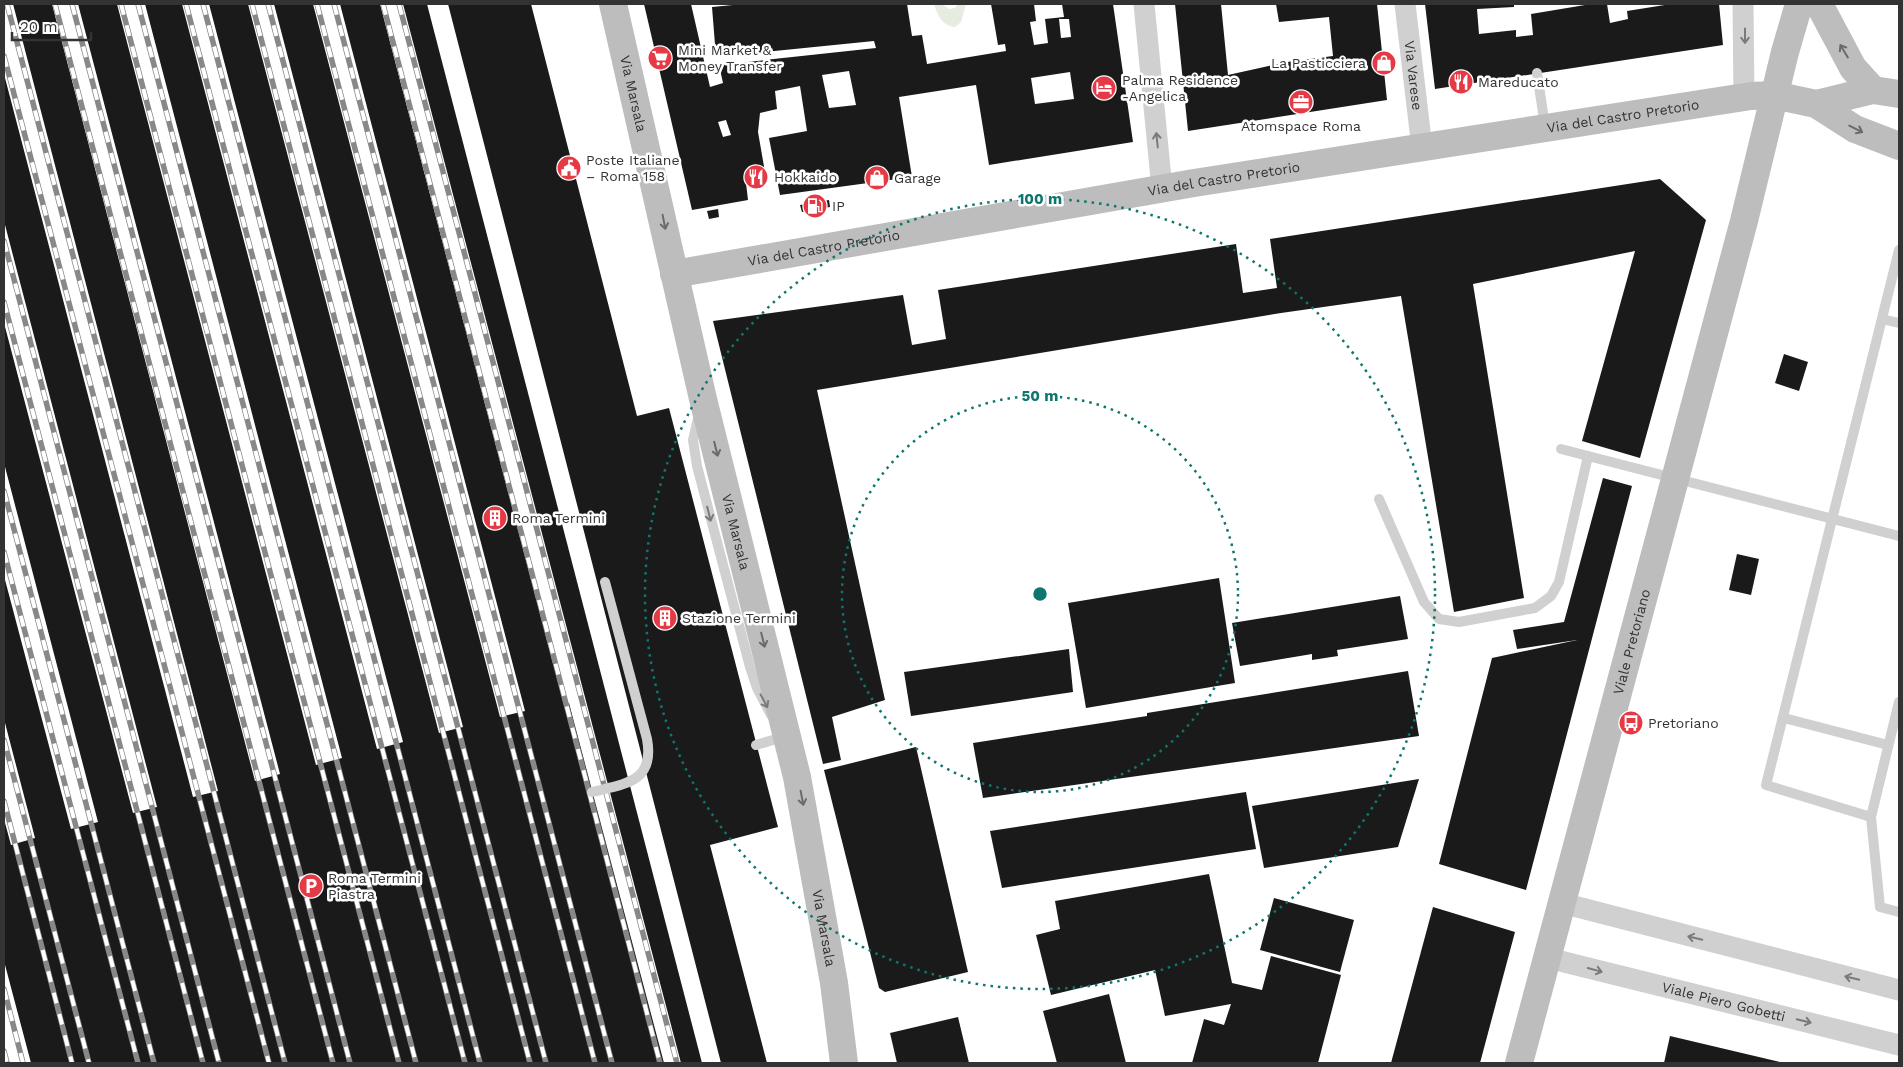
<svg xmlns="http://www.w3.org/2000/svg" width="1903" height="1067" viewBox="0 0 1903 1067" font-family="'Work Sans',sans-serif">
	<rect width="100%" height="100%" fill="#fff"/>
	<path fill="#e6ecdf" d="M934,4H942L949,9L955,8L958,4H966L961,22L955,27C942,26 937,14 934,4Z"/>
	<g fill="#1a1a1a" fill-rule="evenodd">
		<polygon points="13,4 52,4 255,781 280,774 78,4 117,4 316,765 342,758 145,4 182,4 377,749 403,742 209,4 248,4 439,733 463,727 274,4 313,4 500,717 525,711 340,4 380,4 564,705 569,703 664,1063 31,1063 4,961 4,819 11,845 35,838 4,719 4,576 71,829 98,822 4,463 4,323 133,813 157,807 4,221 4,74 193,797 218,791"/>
		<polygon points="403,4 427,4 702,1063 681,1063"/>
		<polygon points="448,4 531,4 637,416 669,408 778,827 710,845 767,1063 721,1063"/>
		<path d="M644,4H691L710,87L723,83L719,65L876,48L874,41L716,57L712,7L743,4H907L912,36L922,35L927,64L1006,51L1005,44L998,45L991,4H1034L1036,21L1030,22L1034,45L1048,43L1045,19L1064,17L1062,4H1113L1133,142L989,165L976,85L899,97L912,177L780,195L769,138L807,131L800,86L775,91L777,109L760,113L758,132L766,178L746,183L748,200L692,210ZM1059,19H1069L1071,37L1061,38ZM849,71L856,105L829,108L822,75ZM1070,72L1074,99L1035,104L1031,78ZM726,120L731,135L723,137L718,122Z"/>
		<polygon points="1175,4 1221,4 1228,75 1287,62 1333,56 1329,17 1279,22 1276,4 1377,4 1387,100 1188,131"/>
		<polygon points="1425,4 1514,4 1514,7 1477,9 1479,34 1516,30 1516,37 1533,35 1531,14 1591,4 1607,4 1610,23 1628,19 1627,11 1671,4 1719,4 1723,45 1435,89"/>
		<polygon points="1660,179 1706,220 1640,458 1582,441 1635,251 1473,284 1524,598 1454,612 1401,296 1281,313 817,390 885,700 832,717 841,760 823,764 713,321 903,295 912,345 946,339 938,290 1236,244 1243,293 1277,288 1270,239"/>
		<polygon points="829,200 830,207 802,212 800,205"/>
		<polygon points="718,209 719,217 709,219 707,211"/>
		<polygon points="1784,354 1808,362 1799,391 1775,383"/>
		<polygon points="1603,478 1632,486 1526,890 1439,864 1492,658 1577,640 1517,649 1513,630 1564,622"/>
		<polygon points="1737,554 1759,559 1751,595 1729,590"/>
		<polygon points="1219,578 1235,683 1086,708 1068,603"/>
		<polygon points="1400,596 1408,639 1337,650 1338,656 1312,660 1312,654 1240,666 1232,623"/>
		<polygon points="1069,649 1073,692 911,716 904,672"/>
		<polygon points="1408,671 1419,736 983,798 973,743 1147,716 1147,713"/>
		<polygon points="916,747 968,972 885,992 879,988 824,770"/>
		<polygon points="1419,779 1398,847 1264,868 1252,806"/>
		<polygon points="1246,792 1256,849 1002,888 990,831"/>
		<polygon points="1209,874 1232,983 1262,990 1271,956 1341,975 1318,1063 1192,1063 1204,1019 1224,1025 1231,1004 1165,1016 1155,970 1051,995 1036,935 1060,929 1055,901"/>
		<polygon points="1274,898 1354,920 1340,972 1260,950"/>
		<polygon points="1433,907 1515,932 1480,1063 1391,1063"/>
		<polygon points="1109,994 1126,1063 1057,1063 1043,1011"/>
		<polygon points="958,1017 969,1063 897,1063 890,1033"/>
		<polygon points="1670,1036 1784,1063 1664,1063"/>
	</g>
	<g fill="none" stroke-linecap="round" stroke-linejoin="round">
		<g stroke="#d0d0d0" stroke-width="10">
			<polyline points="1537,73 1545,126"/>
			<polyline points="1882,319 1899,323"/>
			<polyline points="699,414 693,440 697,466 750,667 757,688 771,715"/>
			<polyline points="1561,449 1588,456"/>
			<polyline points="1379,499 1424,602 1439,619 1459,622 1535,608 1551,596 1559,582 1588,456 1899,536"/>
			<polyline points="1899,702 1871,817 1880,907 1899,912"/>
			<polyline points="1784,718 1888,745"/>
			<polyline points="756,745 786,736"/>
			<polyline points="1871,817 1766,785 1899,250"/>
		</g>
		<g stroke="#d0d0d0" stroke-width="21">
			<polyline points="1144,4 1162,189"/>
			<path id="s1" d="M1405,4L1422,148"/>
			<polyline points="1743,4 1744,97"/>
			<polyline points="1562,903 1899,990"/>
			<path id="s2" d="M1548,958L1899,1045"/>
		</g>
		<g stroke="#bdbdbd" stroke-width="28">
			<path id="s3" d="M613,4L703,399L797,777L834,983L844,1063"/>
			<polyline points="1819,4 1853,68 1873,90"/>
			<polyline points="1816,104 1873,90 1899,94"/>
			<path id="s4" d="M674,274L1194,183L1751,96L1774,95L1816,104L1855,129L1899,146"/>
			<path id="s5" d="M1519,1063L1744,221L1785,52L1799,4"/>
		</g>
		<defs>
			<g id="rail">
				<polyline points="7,4 285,1063"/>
				<polyline points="55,4 333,1063"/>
				<polyline points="72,4 350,1063"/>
				<polyline points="121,4 399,1063"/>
				<polyline points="138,4 416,1063"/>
				<polyline points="186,4 465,1063"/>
				<polyline points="203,4 480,1063"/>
				<polyline points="252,4 530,1063"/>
				<polyline points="268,4 546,1063"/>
				<polyline points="317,4 595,1063"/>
				<polyline points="334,4 612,1063"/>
				<polyline points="383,4 660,1063"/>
				<polyline points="399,4 677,1063"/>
				<polyline points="4,56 269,1063"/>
				<polyline points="4,241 219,1063"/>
				<polyline points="4,302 203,1063"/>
				<polyline points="4,491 154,1063"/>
				<polyline points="4,552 138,1063"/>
				<polyline points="4,740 89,1063"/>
				<polyline points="4,801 72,1063"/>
				<polyline points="4,989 23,1063"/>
				<polyline points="4,1051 7,1063"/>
			</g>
		</defs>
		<use href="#rail" stroke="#888" stroke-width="5.5"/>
		<use href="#rail" stroke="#fff" stroke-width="4" stroke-dasharray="11" stroke-linecap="butt"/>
		<path stroke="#d0d0d0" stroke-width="10" d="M592,792C625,784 655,782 647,739L605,582"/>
	</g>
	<defs><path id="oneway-shaft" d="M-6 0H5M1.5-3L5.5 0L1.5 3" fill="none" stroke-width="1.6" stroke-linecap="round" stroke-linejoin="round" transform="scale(1.25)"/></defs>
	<g stroke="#7a7a7a">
		<use href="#oneway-shaft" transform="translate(1745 36) rotate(90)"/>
		<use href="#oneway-shaft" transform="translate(1157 140) rotate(-96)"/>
		<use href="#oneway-shaft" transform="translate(709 514) rotate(76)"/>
		<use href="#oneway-shaft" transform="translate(764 701) rotate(62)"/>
		<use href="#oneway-shaft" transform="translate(1695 938) rotate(-166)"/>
		<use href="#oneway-shaft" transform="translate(1595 970) rotate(15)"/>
		<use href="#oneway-shaft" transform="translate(1852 978) rotate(-166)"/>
		<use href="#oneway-shaft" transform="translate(1804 1021) rotate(14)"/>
	</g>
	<g stroke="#6a6a6a">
		<use href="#oneway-shaft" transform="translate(1844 51) rotate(-121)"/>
		<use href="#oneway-shaft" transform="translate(1856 129) rotate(27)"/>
		<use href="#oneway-shaft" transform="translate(664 222) rotate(79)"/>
		<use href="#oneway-shaft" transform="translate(716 449) rotate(76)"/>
		<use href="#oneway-shaft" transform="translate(763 640) rotate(76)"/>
		<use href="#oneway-shaft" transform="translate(802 798) rotate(79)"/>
	</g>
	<g fill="none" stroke="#0f766e" stroke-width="2.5" stroke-dasharray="2.5 5">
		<circle cx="1040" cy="594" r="198"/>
		<circle cx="1040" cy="594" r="395"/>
	</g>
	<defs>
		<symbol id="supermarket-disc" viewBox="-11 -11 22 22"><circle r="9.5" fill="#e63946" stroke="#fff"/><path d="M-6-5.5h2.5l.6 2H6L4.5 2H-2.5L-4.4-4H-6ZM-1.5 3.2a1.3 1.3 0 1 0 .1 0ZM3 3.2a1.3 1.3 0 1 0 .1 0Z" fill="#fff"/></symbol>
		<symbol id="shop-disc" viewBox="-11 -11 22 22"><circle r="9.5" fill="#e63946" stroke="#fff"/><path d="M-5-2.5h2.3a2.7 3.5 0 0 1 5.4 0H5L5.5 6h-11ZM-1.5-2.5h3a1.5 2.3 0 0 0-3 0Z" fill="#fff"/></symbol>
		<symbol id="restaurant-disc" viewBox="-11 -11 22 22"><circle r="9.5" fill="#e63946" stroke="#fff"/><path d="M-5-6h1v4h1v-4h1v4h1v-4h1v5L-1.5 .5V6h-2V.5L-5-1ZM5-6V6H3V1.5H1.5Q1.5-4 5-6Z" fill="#fff"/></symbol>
		<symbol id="hotel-disc" viewBox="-11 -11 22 22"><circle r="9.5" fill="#e63946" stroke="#fff"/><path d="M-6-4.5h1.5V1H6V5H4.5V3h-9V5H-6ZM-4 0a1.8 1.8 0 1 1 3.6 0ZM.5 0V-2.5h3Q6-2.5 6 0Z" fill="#fff"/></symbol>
		<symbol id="office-disc" viewBox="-11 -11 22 22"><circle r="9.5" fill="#e63946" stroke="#fff"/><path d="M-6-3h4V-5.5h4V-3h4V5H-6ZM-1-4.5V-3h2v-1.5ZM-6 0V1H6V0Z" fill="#fff"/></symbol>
		<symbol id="civic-disc" viewBox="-11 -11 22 22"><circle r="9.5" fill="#e63946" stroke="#fff"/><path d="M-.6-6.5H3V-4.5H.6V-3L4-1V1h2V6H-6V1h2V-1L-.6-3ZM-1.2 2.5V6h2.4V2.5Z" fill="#fff"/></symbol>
		<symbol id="fuel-disc" viewBox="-11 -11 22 22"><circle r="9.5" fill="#e63946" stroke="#fff"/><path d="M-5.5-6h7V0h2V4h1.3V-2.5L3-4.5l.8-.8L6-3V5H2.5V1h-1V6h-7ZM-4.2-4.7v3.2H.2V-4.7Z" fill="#fff"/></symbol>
		<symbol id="building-disc" viewBox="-11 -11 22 22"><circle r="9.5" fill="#e63946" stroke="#fff"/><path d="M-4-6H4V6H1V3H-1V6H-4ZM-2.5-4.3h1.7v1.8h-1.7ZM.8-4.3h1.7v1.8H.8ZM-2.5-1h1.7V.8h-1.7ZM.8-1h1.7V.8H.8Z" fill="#fff"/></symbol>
		<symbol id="bus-disc" viewBox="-11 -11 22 22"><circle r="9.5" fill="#e63946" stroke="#fff"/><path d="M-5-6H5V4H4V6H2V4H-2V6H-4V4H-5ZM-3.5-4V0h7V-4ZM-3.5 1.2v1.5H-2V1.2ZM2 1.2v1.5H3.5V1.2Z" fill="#fff"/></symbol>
		<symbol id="parking-disc" viewBox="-11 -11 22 22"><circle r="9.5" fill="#e63946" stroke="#fff"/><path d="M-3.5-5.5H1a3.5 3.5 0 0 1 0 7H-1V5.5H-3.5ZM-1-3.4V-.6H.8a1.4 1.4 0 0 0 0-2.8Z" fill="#fff"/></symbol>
	</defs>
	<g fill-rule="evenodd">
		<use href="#supermarket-disc" x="646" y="44" width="28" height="28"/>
		<use href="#shop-disc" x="1370" y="49" width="28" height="28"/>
		<use href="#restaurant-disc" x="1447" y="68" width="28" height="28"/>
		<use href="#hotel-disc" x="1090" y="74" width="28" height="28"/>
		<use href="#office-disc" x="1287" y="88" width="28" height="28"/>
		<use href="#civic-disc" x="555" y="154" width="28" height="28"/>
		<use href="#restaurant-disc" x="742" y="163" width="28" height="28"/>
		<use href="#shop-disc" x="863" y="164" width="28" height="28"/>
		<use href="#fuel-disc" x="801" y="192" width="28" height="28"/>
		<use href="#building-disc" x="481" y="504" width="28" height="28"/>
		<use href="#building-disc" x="651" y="604" width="28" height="28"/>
		<use href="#bus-disc" x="1617" y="709" width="28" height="28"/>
		<use href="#parking-disc" x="297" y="872" width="28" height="28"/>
	</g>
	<g text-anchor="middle" stroke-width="5" stroke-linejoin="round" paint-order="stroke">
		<g font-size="14" fill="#333" stroke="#fff" text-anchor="start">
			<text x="678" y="55">Mini Market &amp;<tspan x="678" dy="16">Money Transfer</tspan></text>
			<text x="1366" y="68" text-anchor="end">La Pasticciera</text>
			<text x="1122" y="85">Palma Residence<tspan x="1122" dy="16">-Angelica</tspan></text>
			<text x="1478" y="87">Mareducato</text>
			<text x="1301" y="131" text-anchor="middle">Atomspace Roma</text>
			<text x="586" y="165">Poste Italiane<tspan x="586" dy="16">– Roma 158</tspan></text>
			<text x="774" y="182">Hokkaido</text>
			<text x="894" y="183">Garage</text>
			<text x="832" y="211">IP</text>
			<text x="512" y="523">Roma Termini</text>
			<text x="682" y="623">Stazione Termini</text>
			<text x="1648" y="728">Pretoriano</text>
			<text x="328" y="883">Roma Termini<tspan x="328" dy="16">Piastra</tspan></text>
		</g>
		<g font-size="14" fill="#333" stroke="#fff">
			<text dy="5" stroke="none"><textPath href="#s1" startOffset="72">Via Varese</textPath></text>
			<text dy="5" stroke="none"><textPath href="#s3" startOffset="92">Via Marsala</textPath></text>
			<text dy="5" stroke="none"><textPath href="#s4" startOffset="962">Via del Castro Pretorio</textPath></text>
			<text dy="5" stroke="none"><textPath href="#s4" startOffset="558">Via del Castro Pretorio</textPath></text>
			<text dy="5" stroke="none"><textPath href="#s4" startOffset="152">Via del Castro Pretorio</textPath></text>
			<text dy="5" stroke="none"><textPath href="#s3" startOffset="542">Via Marsala</textPath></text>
			<text dy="5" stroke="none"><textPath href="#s5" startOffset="436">Viale Pretoriano</textPath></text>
			<text dy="5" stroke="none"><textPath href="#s3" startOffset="948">Via Marsala</textPath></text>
			<text dy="5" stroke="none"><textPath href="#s2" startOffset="181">Viale Piero Gobetti</textPath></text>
		</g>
	</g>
	<circle cx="1040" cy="594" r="8" fill="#0f766e" stroke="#fff" stroke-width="2.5"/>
	<g font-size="15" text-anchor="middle" font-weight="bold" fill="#0f766e" stroke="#fff" stroke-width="5" stroke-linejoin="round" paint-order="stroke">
		<text x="1040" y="204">100 m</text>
		<text x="1040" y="401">50 m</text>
	</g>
	<rect width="1903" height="1067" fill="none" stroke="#333333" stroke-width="10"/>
	<path d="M12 32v8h79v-8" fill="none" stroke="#333333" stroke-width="2.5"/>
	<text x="20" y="32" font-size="15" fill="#333333" stroke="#ffffff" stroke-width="4" paint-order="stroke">20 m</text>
</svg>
